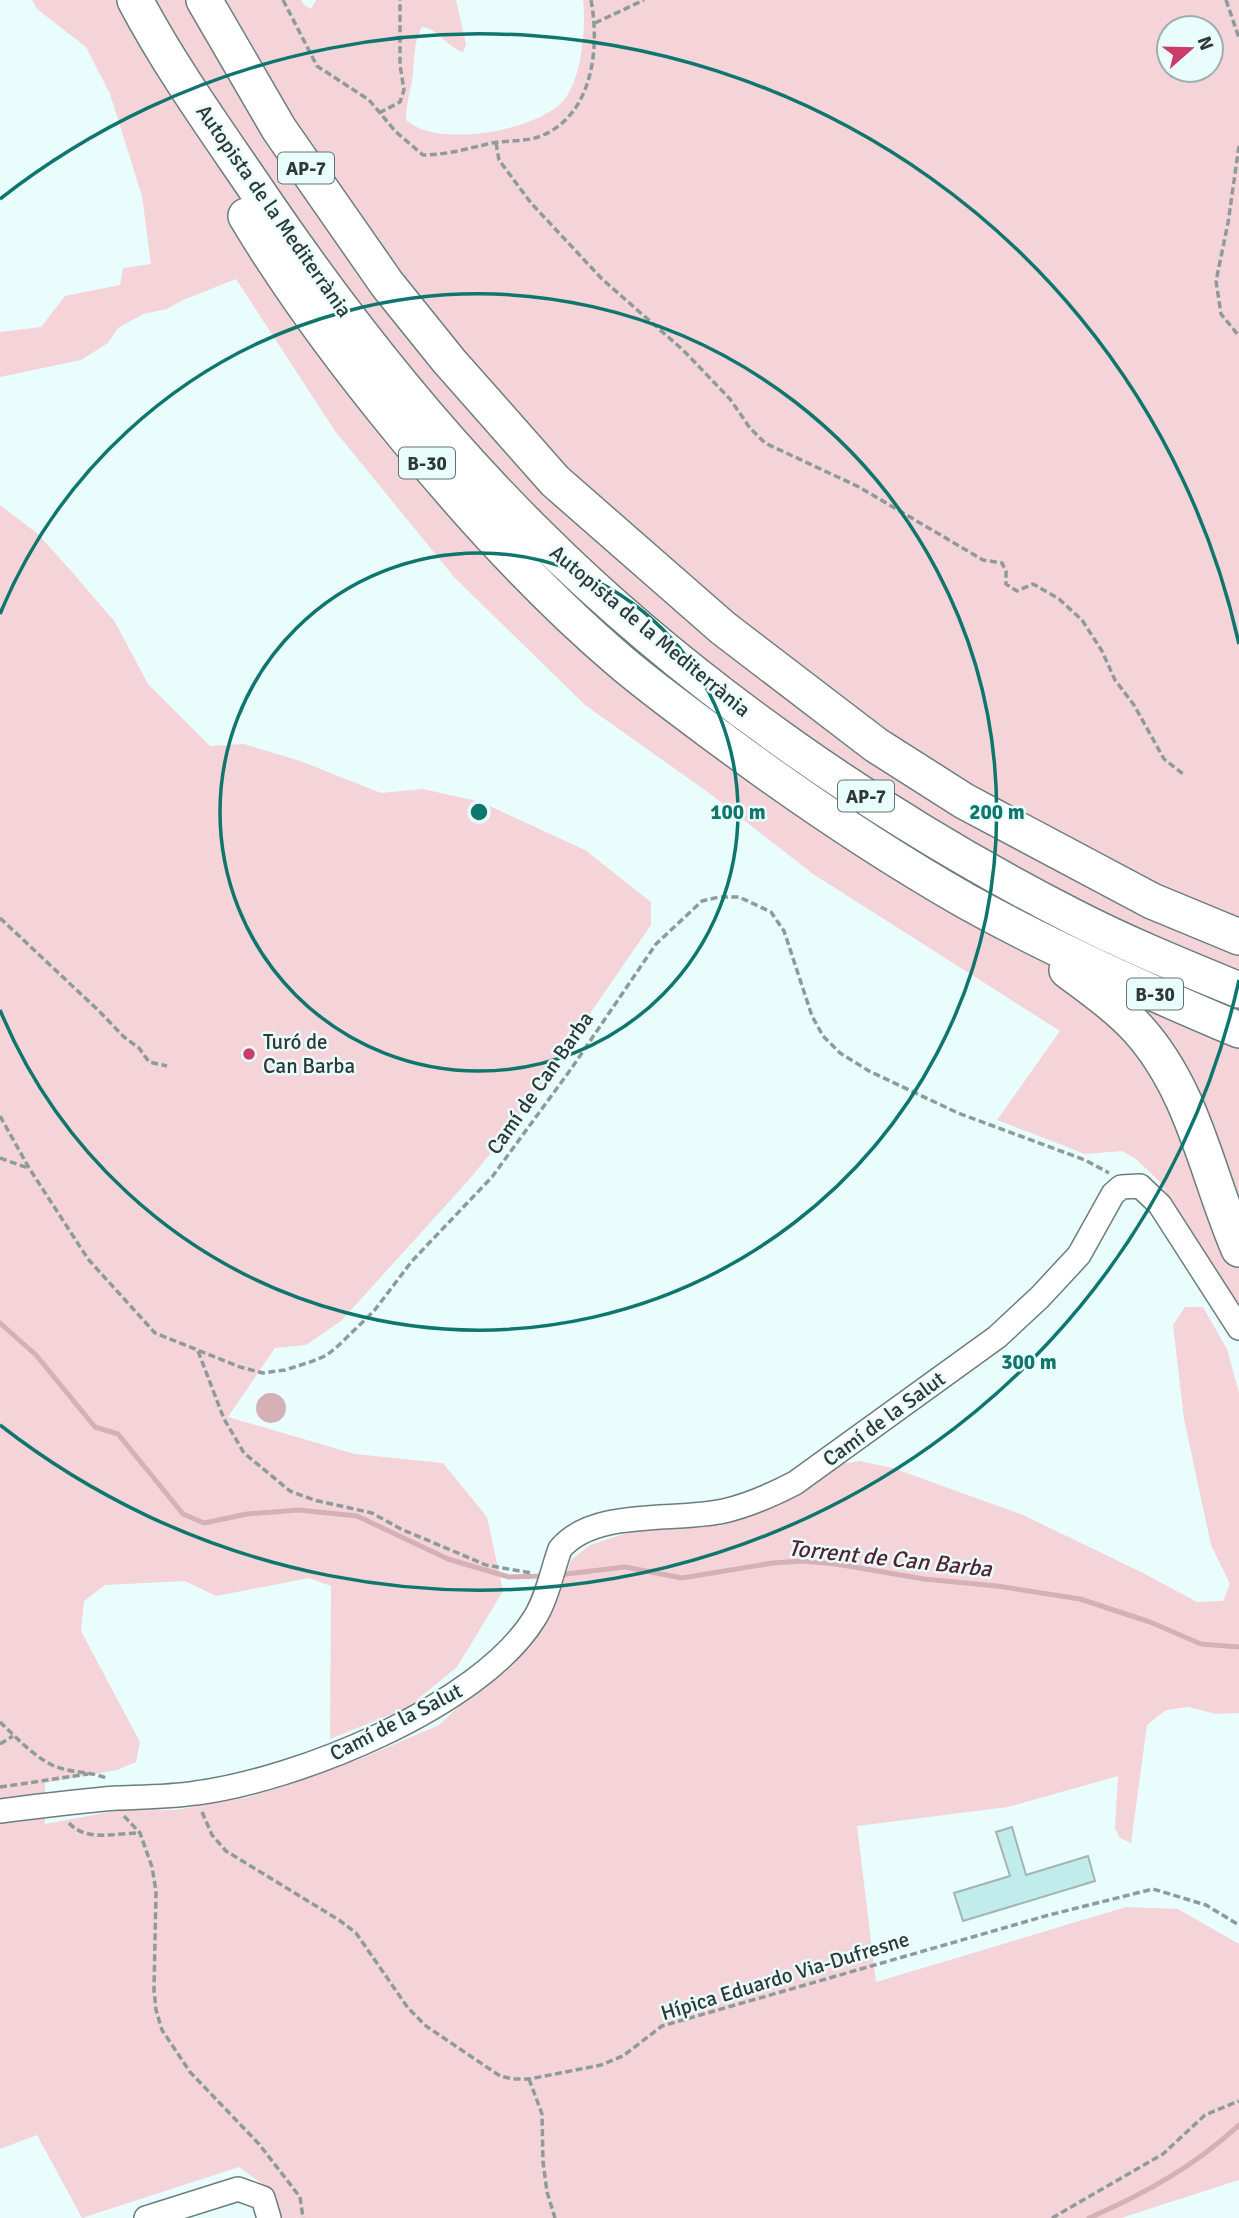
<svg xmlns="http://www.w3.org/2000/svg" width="1239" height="2218" viewBox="0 0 1239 2218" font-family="Signika,sans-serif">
	<rect width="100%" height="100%" fill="#e9fdfd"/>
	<g fill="#f4d4d9" fill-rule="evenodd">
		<path d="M32,0H301L304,5L311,9L316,0H456L466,44L463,52C447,47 439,29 422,27C412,45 415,63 412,82C409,95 406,107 406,120C436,149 539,131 565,99C582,76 586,28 583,0H1239V1308L1199,1247L1160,1182L1136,1159L1122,1151L1085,1154L997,1120L1060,1031L813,874L709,793L585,705L454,577L335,431L236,279L183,300L167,309L143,314L118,328L108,343L81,360L0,377V332L41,327L65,296L120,285L123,268L151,264L142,196L110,94L86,47L37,9ZM1169,28H1211V70H1169Z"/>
		<polygon points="0,505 38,534 72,572 115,622 148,684 210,746 244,744 300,761 381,793 423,789 481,802 585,850 651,902 651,925 509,1131 467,1182 341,1321 306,1345 275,1348 228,1417 355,1454 443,1463 487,1517 503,1591 457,1667 407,1708 330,1739 331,1586 309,1578 216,1596 185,1581 105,1585 84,1601 81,1631 140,1742 136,1762 117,1770 45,1783 45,1824 125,1809 176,1810 249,1797 362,1758 439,1725 513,1656 551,1613 571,1560 590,1545 630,1532 723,1525 790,1494 832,1465 860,1461 893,1468 1023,1515 1143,1573 1197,1602 1223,1601 1230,1584 1211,1545 1184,1419 1173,1325 1185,1307 1203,1307 1227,1349 1239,1393 1239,1713 1216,1714 1189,1707 1166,1710 1147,1725 1131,1843 1120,1838 1115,1828 1118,1776 1008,1807 857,1826 876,1982 1126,1907 1178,1909 1239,1944 1239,2180 1121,2218 275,2218 264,2185 239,2167 82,2218 37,2135 0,2149"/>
	</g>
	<circle fill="#d6b0b7" cx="271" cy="1408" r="15"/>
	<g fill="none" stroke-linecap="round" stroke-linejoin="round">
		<g stroke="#d6b0b7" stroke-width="5">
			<polyline points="0,1323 36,1355 95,1427 118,1434 183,1514 204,1523 247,1514 299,1510 357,1516 448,1559 509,1577 544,1576"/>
			<polyline points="558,1575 625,1567 682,1578 773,1563 802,1561 836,1564 924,1579 997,1586 1080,1599 1150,1622 1201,1644 1239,1647"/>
			<path d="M1089,2218C1146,2193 1193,2167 1239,2125"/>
		</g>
	</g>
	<polygon fill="#c1ecec" stroke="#a2b4b4" stroke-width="2" points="1012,1827 1026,1875 1088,1856 1095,1881 963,1921 954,1893 1010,1876 996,1832"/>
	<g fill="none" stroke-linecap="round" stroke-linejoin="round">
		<defs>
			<g id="minor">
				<path d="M0,1811C39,1806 78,1801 117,1798C143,1797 170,1797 196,1793C297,1780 479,1707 534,1619C547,1599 552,1571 560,1549C594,1508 675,1522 724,1511C749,1505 772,1495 795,1483L997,1337L1040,1297L1079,1255L1113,1194L1121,1187L1140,1186L1160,1205L1239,1328"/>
				<polyline points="146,2218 238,2189 263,2198 269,2218"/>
			</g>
			<g id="highway">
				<path d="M135,0C172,70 218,133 262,198C343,317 434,432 536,533C687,684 882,819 1072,916C1126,944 1183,967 1239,990"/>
				<polyline points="204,0 279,129 387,284 449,361 555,481 723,628 876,745 964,801 1152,901 1239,937"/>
				<path d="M246,216C292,293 346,365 403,434C470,516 541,594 621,662C654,690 690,716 725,742C802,799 882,853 966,901C1054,950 1147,991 1239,1030"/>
				<path d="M1067,970C1092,989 1117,1006 1138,1029C1194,1091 1207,1175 1239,1249"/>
			</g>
		</defs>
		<use href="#minor" stroke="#6b7d7d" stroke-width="26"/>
		<use href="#highway" stroke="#6b7d7d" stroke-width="38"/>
		<g stroke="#8d9b9b" stroke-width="3.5" stroke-dasharray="7 3.5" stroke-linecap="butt">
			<path d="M283,0L317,66L369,100L396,132L423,155C447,155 469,148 492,143C507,140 527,142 541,136C593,115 600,48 591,0"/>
			<polyline points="1226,0 1239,38"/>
			<polyline points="595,23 644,0"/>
			<polyline points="379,113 400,102 404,90 400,65 400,0"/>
			<polyline points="496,143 499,160 531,203 602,279 683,350 730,399 750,428 765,443 859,487 983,560 1002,563 1006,571 1006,584 1017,591 1033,584 1059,599 1082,620 1102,651 1115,680 1134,705 1164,759 1183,774"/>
			<polyline points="1239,146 1228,223 1216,281 1221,314 1239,336"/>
			<polyline points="0,918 99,1011 124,1037 139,1048 149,1062 167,1066"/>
			<polyline points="0,1116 29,1168 88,1259 155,1333 240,1367 263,1373 285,1370 313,1361 327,1355 339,1345 374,1311 412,1261 492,1177 571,1069 656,944 702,901 719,897 739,897 771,912 784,931 812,1016 823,1036 840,1053 869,1071 958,1113 1085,1160 1109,1173"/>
			<polyline points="0,1158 28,1168"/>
			<polyline points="198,1351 224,1419 244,1453 290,1491 314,1500 372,1513 401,1529 486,1565 531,1573"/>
			<path d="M0,1722C16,1737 32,1755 52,1765C69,1773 89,1771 106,1778"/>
			<polyline points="0,1744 13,1736"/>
			<polyline points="0,1787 88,1774"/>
			<polyline points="202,1812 212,1835 226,1851 339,1920 356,1933 408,2008 426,2026 500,2076 513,2079 529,2079 601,2065 623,2056 662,2026 1049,1915 1153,1889 1206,1905 1239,1925"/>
			<polyline points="124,1816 140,1833 152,1867 156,1891 154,1990 156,2010 162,2030 190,2072 259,2144 300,2197 303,2218"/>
			<path d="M69,1823C86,1842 116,1833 140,1833"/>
			<polyline points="529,2079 542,2114 543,2162 547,2192 555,2218"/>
			<polyline points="1052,2218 1163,2154 1205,2115 1239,2101"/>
		</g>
		<use href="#minor" stroke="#fff" stroke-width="23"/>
		<use href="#highway" stroke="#fff" stroke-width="35"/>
	</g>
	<g fill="none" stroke="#0f766e" stroke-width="3.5">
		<circle cx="479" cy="812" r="259"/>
		<path d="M0 614A518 518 0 1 1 0 1010"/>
		<path d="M1239 980A778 778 0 0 1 0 1425M0 199A778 778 0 0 1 1239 644"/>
	</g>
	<circle fill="#cb3d69" stroke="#e9fdfd" stroke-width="2.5" cx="249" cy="1054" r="7"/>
	<g text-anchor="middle" stroke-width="5" stroke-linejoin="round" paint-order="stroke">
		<g fill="#e9fdfd" stroke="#677272" stroke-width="2">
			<rect x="278" y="152.5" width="56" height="31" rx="5"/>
			<rect x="399" y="447.5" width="56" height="31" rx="5"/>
			<rect x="838" y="780.5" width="56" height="31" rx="5"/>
			<rect x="1127" y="978.5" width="56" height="31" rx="5"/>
		</g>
		<g font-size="19" font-weight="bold" fill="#2f3737">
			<text x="306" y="175">AP-7</text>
			<text x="427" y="470">B-30</text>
			<text x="866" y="803">AP-7</text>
			<text x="1155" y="1001">B-30</text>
		</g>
		<g font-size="21" fill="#2f3737" stroke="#e9fdfd">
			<text transform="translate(274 211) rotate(55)" y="7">Autopista de la Mediterrània</text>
			<text transform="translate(650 631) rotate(40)" y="7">Autopista de la Mediterrània</text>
			<text transform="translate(540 1083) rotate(-55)" y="7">Camí de Can Barba</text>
			<text transform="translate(884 1419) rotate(-36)" y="7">Camí de la Salut</text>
			<text transform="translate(396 1722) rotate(-27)" y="7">Camí de la Salut</text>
			<text transform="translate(785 1976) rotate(-17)" y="7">Hípica Eduardo Via-Dufresne</text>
		</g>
		<g font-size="21" fill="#2f3737" stroke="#e9fdfd" text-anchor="start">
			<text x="263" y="1049">Turó de<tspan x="263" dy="24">Can Barba</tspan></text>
		</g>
		<g font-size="23" font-style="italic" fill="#53222e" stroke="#e9fdfd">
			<text transform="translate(890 1558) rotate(6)" y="8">Torrent de Can Barba</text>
		</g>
	</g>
	<circle cx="479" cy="812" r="10" fill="#0f766e" stroke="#e9fdfd" stroke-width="3.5"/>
	<g font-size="21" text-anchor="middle" font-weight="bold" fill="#0f766e" stroke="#e9fdfd" stroke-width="5" stroke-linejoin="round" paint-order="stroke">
		<text x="738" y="819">100 m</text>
		<text x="997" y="819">200 m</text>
		<text x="1029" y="1369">300 m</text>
	</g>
	<g transform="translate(1190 49) rotate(70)"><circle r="33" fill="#e9fdfd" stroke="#9faeae" stroke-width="2"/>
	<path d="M0-5L12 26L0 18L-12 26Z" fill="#cb3d69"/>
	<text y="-10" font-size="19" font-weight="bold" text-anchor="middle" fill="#2f3737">N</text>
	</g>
</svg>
